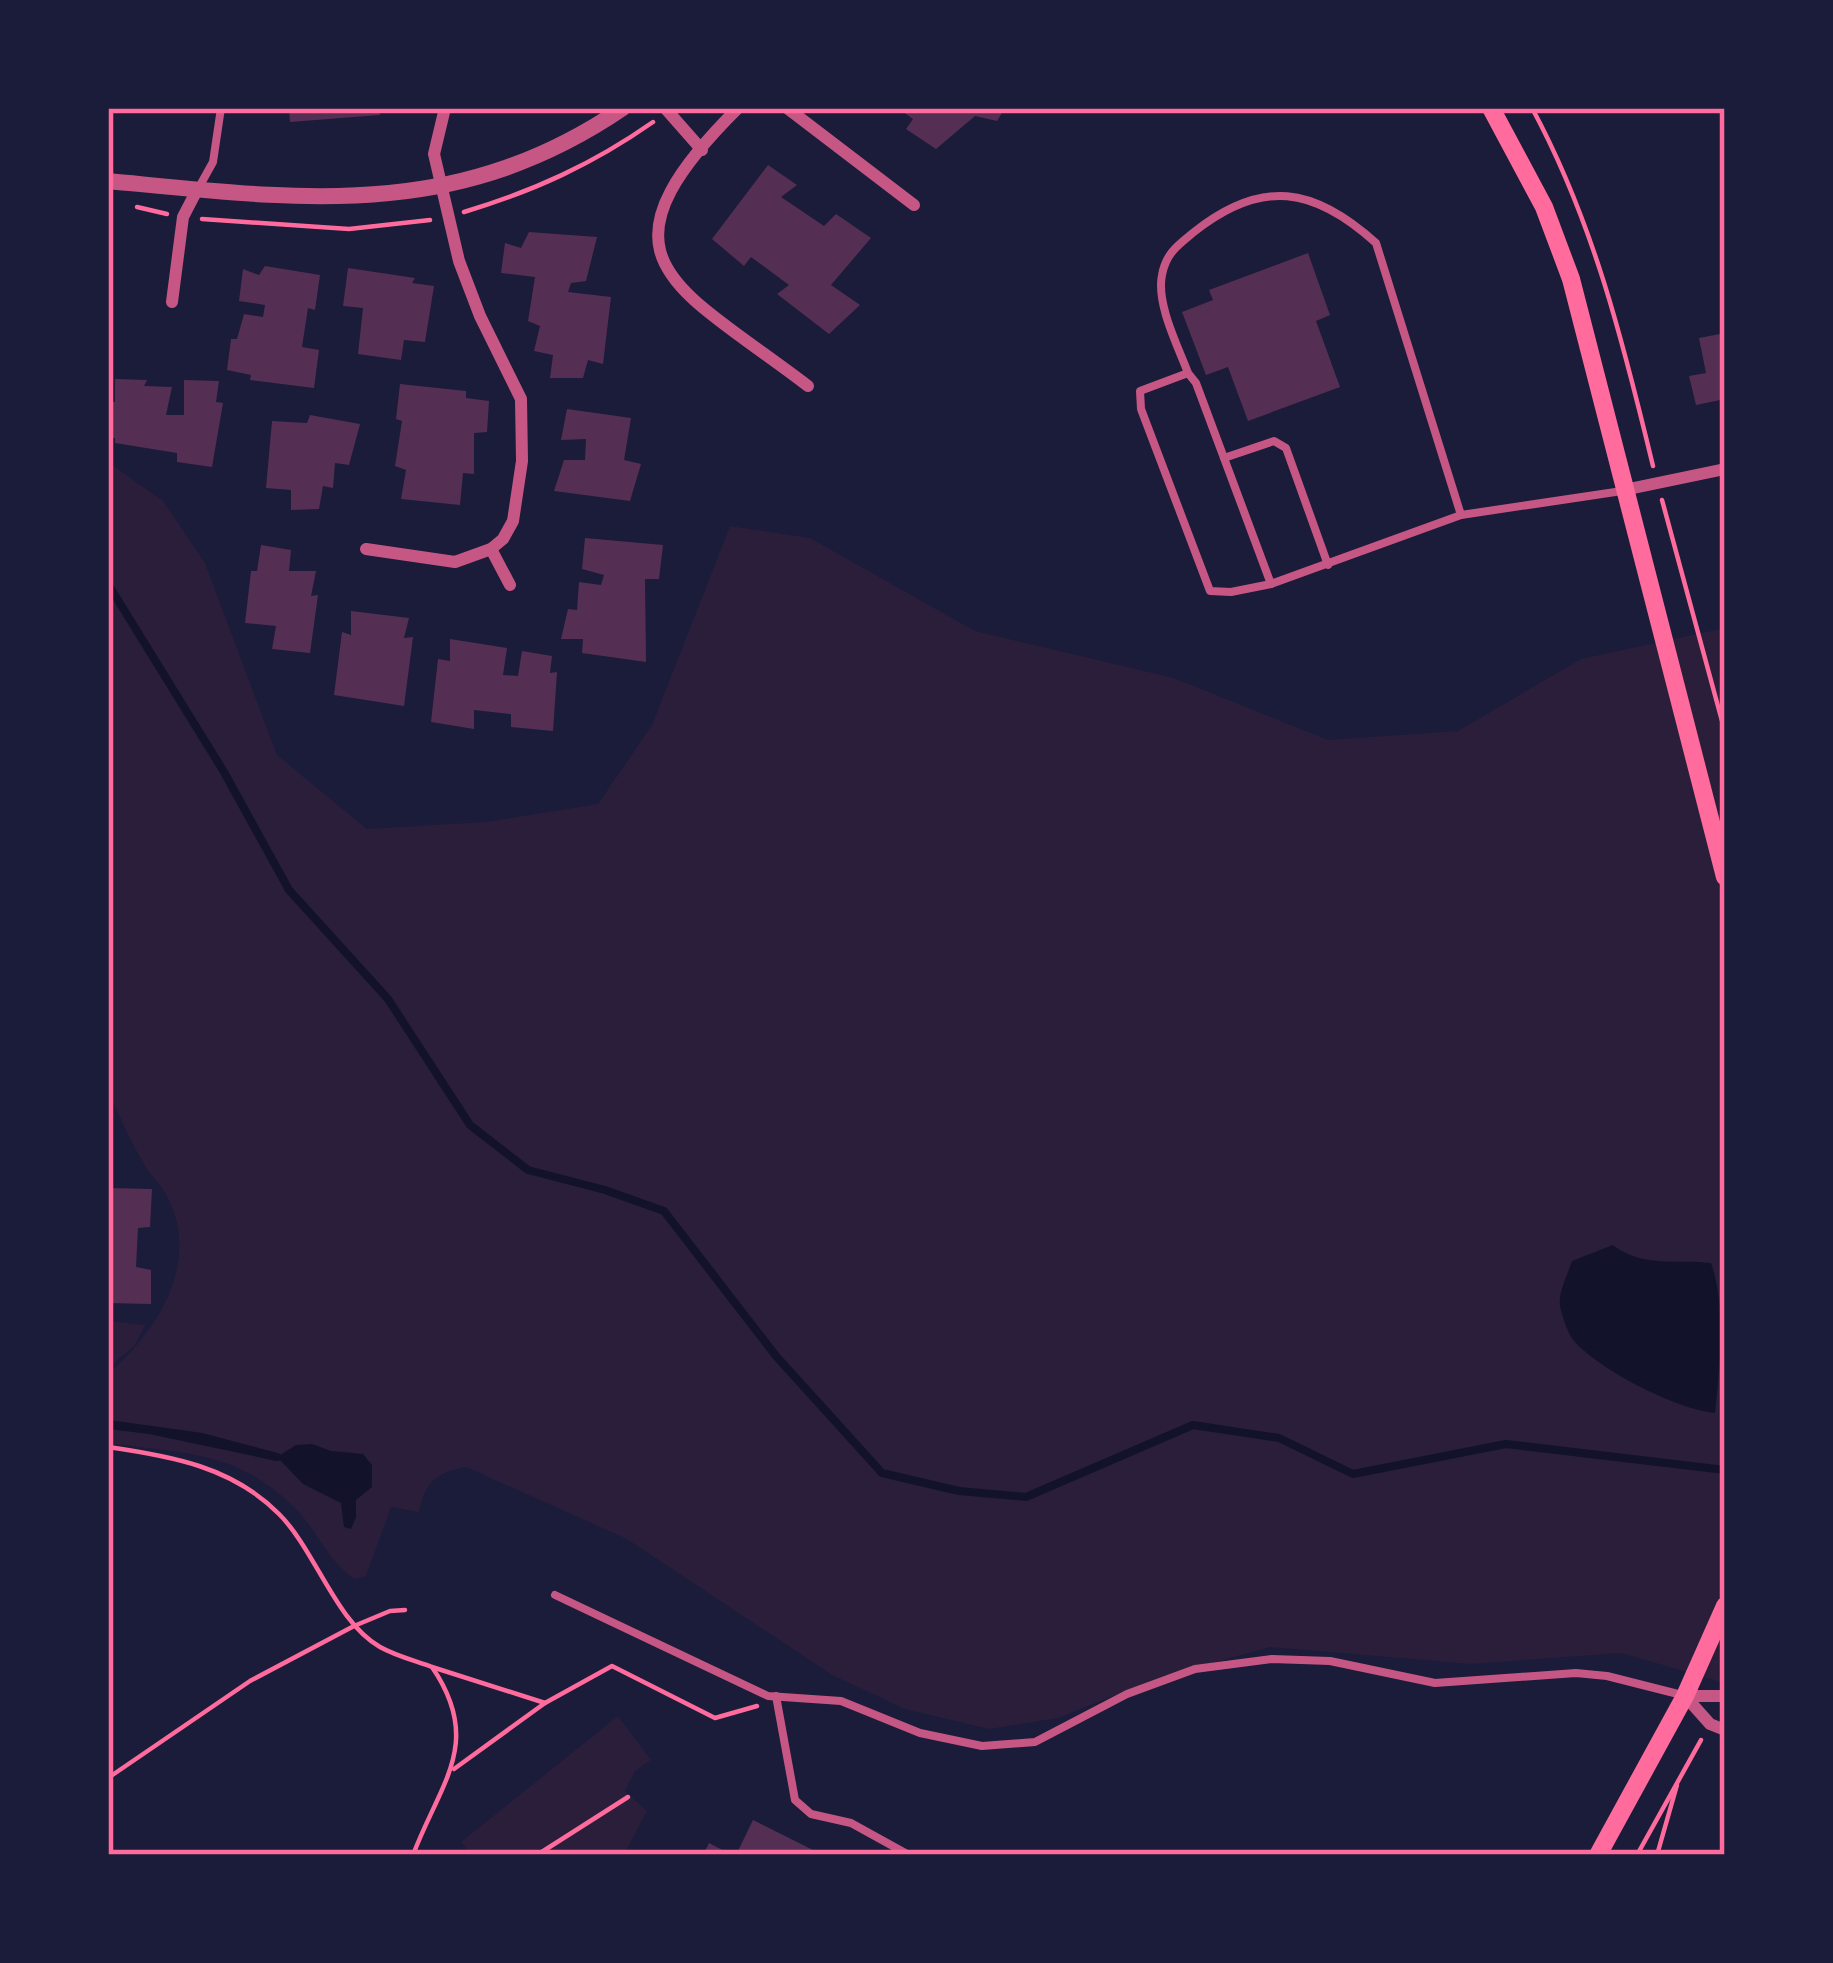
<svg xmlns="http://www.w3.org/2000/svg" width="1833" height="1963" viewBox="0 0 1833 1963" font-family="Rubik,sans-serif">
	<rect width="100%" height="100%" fill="#1b1b3a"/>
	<g fill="#2a1e3b">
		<path d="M108,462L163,501L205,563L277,755L367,829L486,822L598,804L652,725L730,526L810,538L975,631L1174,678L1328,740L1458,731L1581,659L1725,628V1683L1621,1653L1470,1664L1270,1647L1161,1677L1058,1718L989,1729L905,1709L832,1675L627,1539L466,1467C436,1473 425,1482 419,1512L391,1507L366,1576L354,1579C327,1560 316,1528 293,1506C235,1450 184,1454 108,1443V1374C159,1330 204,1258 164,1191C159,1183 152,1177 147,1169C132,1145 121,1118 108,1093Z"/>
		<polygon points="108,1321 145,1325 135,1345 108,1368"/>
		<polygon points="618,1716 651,1760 635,1771 625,1791 647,1811 624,1855 472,1855 461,1842"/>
	</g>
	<g fill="#12122b">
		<path d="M1613,1245C1642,1268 1676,1259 1711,1263C1727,1310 1720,1363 1715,1413C1676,1409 1601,1371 1574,1341C1568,1334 1562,1316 1560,1306C1558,1292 1568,1274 1572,1261Z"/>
		<polygon points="312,1444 331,1451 363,1454 372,1465 372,1487 356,1500 356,1517 351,1529 344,1527 341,1503 303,1484 277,1457 296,1445"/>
	</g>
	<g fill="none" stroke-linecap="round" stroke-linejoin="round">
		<g stroke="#12122b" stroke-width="8">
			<polyline points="108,584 224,772 289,890 388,999 470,1125 528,1170 605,1190 664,1211 776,1356 882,1473 959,1491 1026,1497 1193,1425 1279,1438 1353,1474 1506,1444 1725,1470"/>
			<polyline points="108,1424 202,1437 277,1457 150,1430 108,1425"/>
		</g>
	</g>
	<g fill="#542f53">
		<polygon points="289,108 379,108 380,115 290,122"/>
		<polygon points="898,108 1005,108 997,121 975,116 936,149 906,129 913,119"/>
		<polygon points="768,165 797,185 781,197 824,226 836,214 871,238 831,285 860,305 829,334 777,294 789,285 751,257 744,266 712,239"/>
		<polygon points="529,232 597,237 586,281 571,283 568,292 611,297 603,364 588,360 583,378 550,378 553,355 534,351 540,326 528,321 535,277 501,273 505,243 521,248"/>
		<polygon points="1308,253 1330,315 1316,321 1340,387 1248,421 1228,367 1206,375 1182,312 1213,300 1209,290"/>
		<polygon points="265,266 320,275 315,310 308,308 302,347 319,350 314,388 250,380 251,375 227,370 231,339 237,339 244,314 263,317 265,305 239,301 243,269 259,275"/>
		<polygon points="348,268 415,278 412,283 434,286 425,342 404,340 401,360 358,354 363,308 343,306"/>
		<polygon points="1725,333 1725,399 1696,405 1689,376 1706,373 1699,338"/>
		<polygon points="115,379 147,380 144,386 172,387 166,415 184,415 184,380 219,381 216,402 223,403 212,467 177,462 177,453 115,443 115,438 108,438 108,402 115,402"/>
		<polygon points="400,384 466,391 466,398 489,401 487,432 474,433 474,474 463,473 460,505 401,499 406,470 395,466 402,421 396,419"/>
		<polygon points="567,409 631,418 624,460 641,464 630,501 554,491 564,460 585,460 586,439 561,440"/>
		<polygon points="310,415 360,424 349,465 335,463 333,488 323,486 319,509 291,510 291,490 266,488 272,421 307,423"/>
		<polygon points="585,538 663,545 659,579 645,579 646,662 582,653 583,639 561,639 568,609 577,610 579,582 601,585 604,575 582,569"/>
		<polygon points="261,545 291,550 289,571 316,571 311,596 318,595 310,653 272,649 276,626 245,623 251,571 257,571"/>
		<polygon points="351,611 409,618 404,638 413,637 404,706 334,695 342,632 351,635"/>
		<polygon points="450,639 507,648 503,675 518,676 522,651 552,656 550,673 557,672 553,731 511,727 511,714 474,710 474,729 431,722 438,659 450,661"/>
		<polygon points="108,1188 152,1189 150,1227 138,1228 136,1267 151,1270 151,1304 108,1303"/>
		<polygon points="753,1820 823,1855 736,1855"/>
		<polygon points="709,1843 732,1855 703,1855"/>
	</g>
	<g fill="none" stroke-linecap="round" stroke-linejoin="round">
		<g stroke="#ff6b9d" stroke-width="4.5">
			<path d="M1532,108C1593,221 1623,342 1653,466"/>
			<polyline points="137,207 167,214"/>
			<path d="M464,212C534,191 593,164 653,122"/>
			<polyline points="202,219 349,229 430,220"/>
			<polyline points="1662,500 1725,732"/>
			<path d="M108,1447C171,1456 233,1467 279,1514C316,1551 335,1621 380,1647C396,1656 416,1661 432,1667C484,1743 440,1783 413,1855"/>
			<polyline points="432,1667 545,1703"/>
			<polyline points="454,1769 545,1703 612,1666 715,1718 757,1706"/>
			<polyline points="108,1778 250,1681 354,1626 390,1611 405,1610"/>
			<polyline points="537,1855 628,1797"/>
			<polyline points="1637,1855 1701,1740"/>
			<polyline points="1657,1855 1677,1785"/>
		</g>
		<g stroke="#c65784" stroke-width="8">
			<polyline points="198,189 213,162 221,108"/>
			<path d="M1188,373L1140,391L1141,409L1210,591L1231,592L1271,584L1196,383L1188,373C1178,346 1156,304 1162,275C1166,253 1178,245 1194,232C1262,178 1314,187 1376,243L1461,515L1622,491"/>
			<polyline points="1224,458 1274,441 1286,448 1328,565"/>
			<polyline points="1271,584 1461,515"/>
			<polyline points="555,1595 768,1696 841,1701 920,1733 982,1746 1035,1742 1127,1694 1195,1669 1272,1659 1330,1661 1435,1683 1576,1673 1607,1676 1682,1695"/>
			<polyline points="776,1696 795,1800 811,1814 851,1823 909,1855"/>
		</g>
		<g stroke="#c65784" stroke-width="12">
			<polyline points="665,108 702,150"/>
			<path d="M738,108C585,260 676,285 808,386"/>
			<polyline points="787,108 914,205"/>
			<polyline points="172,302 183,217 197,190"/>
			<polyline points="1624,490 1725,469"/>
			<polyline points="366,549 455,562 491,549 503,539 513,521 522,461 521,399 480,316 459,261 434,154 445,108"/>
			<polyline points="491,549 510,585"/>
			<polyline points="1685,1696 1710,1724 1725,1730"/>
			<polyline points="1685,1696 1725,1696"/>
		</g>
		<path stroke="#c65784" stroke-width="16" d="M108,181C298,199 454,223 623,108"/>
		<g stroke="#ff6b9d" stroke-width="18">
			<polyline points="1491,108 1544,207 1571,279 1725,877"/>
			<polyline points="1598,1855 1685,1696 1725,1606"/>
		</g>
	</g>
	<rect width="1833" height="1963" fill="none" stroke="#1b1b3a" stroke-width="222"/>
	<rect x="111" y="111" width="1611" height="1741" fill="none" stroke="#ff6b9d" stroke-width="4.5"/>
</svg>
